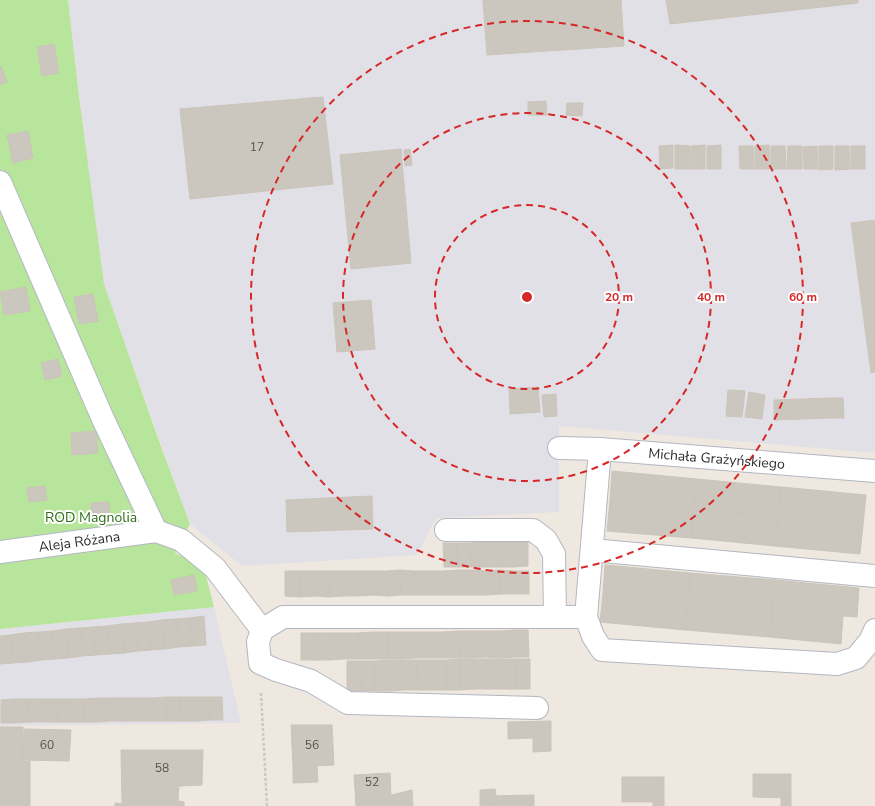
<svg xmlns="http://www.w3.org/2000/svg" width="875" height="806" viewBox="0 0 875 806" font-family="'Nunito Sans',sans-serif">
	<rect width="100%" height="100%" fill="#efe8e0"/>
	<g fill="#e2e0e7">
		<polygon points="68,0 875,0 875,453 559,426 559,512 436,518 417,555 242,566 190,524 140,386 104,284 82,118"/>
		<polygon points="214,607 241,723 0,726 0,629"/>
	</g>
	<polygon fill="#b8e59c" points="0,0 68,0 79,96 104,284 159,441 190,524 175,553 204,568 214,607 0,629"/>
	<g fill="#cbc6be" stroke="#cbc4b9">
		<polygon points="483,0 621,0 624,46 487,55"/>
		<polygon points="666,0 858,0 858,3 670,24"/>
		<polygon points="54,44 59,73 42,76 37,47"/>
		<polygon points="1,66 7,82 0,85 0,67"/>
		<polygon points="323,97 333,184 190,199 180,109"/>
		<polygon points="546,101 547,115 528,115 528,102"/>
		<polygon points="567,103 583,103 582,116 566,115"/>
		<polygon points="28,131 33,158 13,163 7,135"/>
		<polygon points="673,145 673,168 660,169 659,146"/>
		<polygon points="675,145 690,146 690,169 675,169"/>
		<polygon points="705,145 705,169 691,169 691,146"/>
		<polygon points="721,145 721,169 707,169 707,146"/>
		<polygon points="769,145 770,169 755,169 755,146"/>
		<polygon points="739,146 753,146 754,169 740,169"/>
		<polygon points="771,146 785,146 786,169 771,169"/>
		<polygon points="788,146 802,146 802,169 787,169"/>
		<polygon points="817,146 818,169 804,169 803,147"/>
		<polygon points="819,146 833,146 833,169 819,170"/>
		<polygon points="835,146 849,146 850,169 835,170"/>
		<rect x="851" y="146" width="14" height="23"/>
		<polygon points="401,149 411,263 351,269 340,155"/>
		<polygon points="410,149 412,165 405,166 404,150"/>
		<polygon points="875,220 875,372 871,373 851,223"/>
		<polygon points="26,287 30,311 4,315 0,292"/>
		<polygon points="93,294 98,321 79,324 74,297"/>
		<polygon points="371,300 375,349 337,352 333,303"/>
		<polygon points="58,359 62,376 45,380 41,363"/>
		<polygon points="538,387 540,412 510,414 509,389"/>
		<polygon points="728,390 745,391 742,417 726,416"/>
		<polygon points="749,392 765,395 762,419 745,417"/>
		<polygon points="556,394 557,416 544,417 542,395"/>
		<polygon points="830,398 831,418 774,420 774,400"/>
		<polygon points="830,398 843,398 844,418 831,418"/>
		<polygon points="96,431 98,453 72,455 71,433"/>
		<polygon points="612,471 697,479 694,509 610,501"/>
		<polygon points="697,479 781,487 778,516 694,509"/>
		<polygon points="45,486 47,500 29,502 27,488"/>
		<polygon points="781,487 866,495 863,525 778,516"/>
		<polygon points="372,496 373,529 287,532 286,500"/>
		<polygon points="610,501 694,509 691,538 607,531"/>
		<polygon points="109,502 110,521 91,521 91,503"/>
		<polygon points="694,509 778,516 775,546 691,538"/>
		<polygon points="778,516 863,525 860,554 775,546"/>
		<rect x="485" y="542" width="14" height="25"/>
		<polygon points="485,542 485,567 471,567 470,543"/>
		<rect x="499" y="542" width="14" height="25"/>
		<polygon points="513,542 528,542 528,566 513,567"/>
		<polygon points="443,543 457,543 458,567 444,567"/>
		<polygon points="457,543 470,543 471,567 458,567"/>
		<polygon points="605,565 690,573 688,602 603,594"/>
		<polygon points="400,570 414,571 414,595 401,595"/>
		<polygon points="400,570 401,595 387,596 387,571"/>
		<polygon points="458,570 458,595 443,595 443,571"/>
		<rect x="458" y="570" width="14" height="25"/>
		<polygon points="472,570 486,571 486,595 472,595"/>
		<polygon points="499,570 500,594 486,595 486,571"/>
		<polygon points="499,570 514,571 515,594 500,594"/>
		<polygon points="285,571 299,571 300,597 285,596"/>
		<polygon points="299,571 315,571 315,596 300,597"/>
		<polygon points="315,571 328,571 329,597 315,596"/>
		<polygon points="328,571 344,571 344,596 329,597"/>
		<rect x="344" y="571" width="13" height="25"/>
		<polygon points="357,571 373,571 373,595 357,596"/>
		<polygon points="373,571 387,571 387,596 373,595"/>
		<rect x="414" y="571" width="15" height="24"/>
		<rect x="429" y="571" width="14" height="24"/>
		<polygon points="514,571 529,571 529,594 515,594"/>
		<polygon points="690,573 775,580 772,610 688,602"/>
		<polygon points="194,575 197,591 174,595 171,580"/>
		<polygon points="775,580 859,588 857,617 772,610"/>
		<polygon points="603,594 688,602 685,630 600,622"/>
		<polygon points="688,602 772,610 770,637 685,630"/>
		<polygon points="772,610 843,616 841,644 770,637"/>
		<polygon points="204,616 206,645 192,646 190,618"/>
		<polygon points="190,618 192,646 178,647 176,619"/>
		<polygon points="176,619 178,647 165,649 162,620"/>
		<polygon points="162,620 165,649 151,650 149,622"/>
		<polygon points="149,622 151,650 138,651 135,623"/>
		<polygon points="135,623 138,651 124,653 121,624"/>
		<polygon points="121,624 124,653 110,654 107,626"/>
		<polygon points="107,626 110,654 96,655 93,627"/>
		<polygon points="93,627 96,655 82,656 80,628"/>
		<polygon points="80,628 82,656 68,658 66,629"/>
		<polygon points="66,629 68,658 55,659 52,631"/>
		<polygon points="514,630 515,657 501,658 501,631"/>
		<polygon points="514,630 528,630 529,657 515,657"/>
		<polygon points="52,631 55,659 41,660 38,632"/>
		<polygon points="458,631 472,631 472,658 459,658"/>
		<polygon points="458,631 459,658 443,658 443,632"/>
		<polygon points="472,631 486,631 486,657 472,658"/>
		<polygon points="486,631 501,631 501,658 486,657"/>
		<polygon points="38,632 41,660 27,662 24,633"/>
		<polygon points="373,632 373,659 358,659 357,633"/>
		<rect x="373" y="632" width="15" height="27"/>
		<rect x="388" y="632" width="13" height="27"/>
		<polygon points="401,632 415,632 415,658 401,659"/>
		<polygon points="415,632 429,632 430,658 415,658"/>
		<polygon points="429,632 443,632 443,658 430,658"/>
		<polygon points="24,633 27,662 13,663 10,635"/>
		<rect x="301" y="633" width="14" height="27"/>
		<rect x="315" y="633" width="14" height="27"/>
		<polygon points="329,633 344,633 344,659 329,660"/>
		<polygon points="344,633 357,633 358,659 344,659"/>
		<polygon points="10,635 13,663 0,664 0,636"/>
		<polygon points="460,659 474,659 474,689 460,690"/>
		<polygon points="460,659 460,690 447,690 447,660"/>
		<rect x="474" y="659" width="14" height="30"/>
		<rect x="488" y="659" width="14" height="30"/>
		<rect x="502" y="659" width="14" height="30"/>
		<rect x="516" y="659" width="14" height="30"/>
		<polygon points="390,660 391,691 375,691 375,661"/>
		<polygon points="390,660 403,660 403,690 391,691"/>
		<polygon points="403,660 417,660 418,690 403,690"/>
		<polygon points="417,660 432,660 432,690 418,690"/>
		<rect x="432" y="660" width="15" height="30"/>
		<polygon points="347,661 360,661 361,691 347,691"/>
		<polygon points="360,661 375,661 375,691 361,691"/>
		<polygon points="167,697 180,697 181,721 167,721"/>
		<polygon points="167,697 167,721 153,721 153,698"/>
		<polygon points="180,697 195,697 195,721 181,721"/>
		<polygon points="195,697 208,697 209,720 195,721"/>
		<polygon points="208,697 222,697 223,720 209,720"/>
		<polygon points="98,698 98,722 84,722 84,699"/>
		<polygon points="98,698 111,698 111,721 98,722"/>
		<rect x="111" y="698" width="14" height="23"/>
		<rect x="125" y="698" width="14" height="23"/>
		<rect x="139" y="698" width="14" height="23"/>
		<polygon points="15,699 15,723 1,723 1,700"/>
		<polygon points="15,699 28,699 29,722 15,723"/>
		<polygon points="28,699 42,699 42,722 29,722"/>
		<polygon points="42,699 56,699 57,722 42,722"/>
		<polygon points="56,699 70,699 70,722 57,722"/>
		<rect x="70" y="699" width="14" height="23"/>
		<polygon points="551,721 551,751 533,752 533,738 508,739 508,722"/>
		<polygon points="291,725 332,725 334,765 293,767"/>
		<polygon points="0,727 23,727 23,761 30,761 30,806 0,806"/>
		<polygon points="24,729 71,730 69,761 23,760"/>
		<polygon points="121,750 203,750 202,785 179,786 178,801 184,802 184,806 115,806 115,803 122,804"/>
		<polygon points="317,766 318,782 293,783 293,767"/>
		<polygon points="390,773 391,795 412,790 413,806 356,806 354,775"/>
		<polygon points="753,774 791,774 791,798 753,797"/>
		<rect x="622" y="777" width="42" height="25"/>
		<polygon points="495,789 496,795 490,796 490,806 480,806 480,790"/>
		<polygon points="534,795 534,806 490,806 490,796"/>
		<polygon points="781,797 791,798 791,806 781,806"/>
		<rect x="653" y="802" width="11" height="4"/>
	</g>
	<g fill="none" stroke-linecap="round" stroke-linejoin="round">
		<defs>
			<g id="minor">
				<polyline points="0,182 103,419 156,531"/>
				<path id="s1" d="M559,448L600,449L875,471"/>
				<polyline points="600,449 586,617 593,636 602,650 837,664 856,658 870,641 875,630"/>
				<polyline points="446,530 533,530 546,540 554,554 555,617"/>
				<polyline points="592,550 875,576"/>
				<path id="s2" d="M0,552L156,531L181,540L215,568L262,630"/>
				<polyline points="537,708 348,703 311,681 276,670 260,663 258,642 262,630 283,617 586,617"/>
			</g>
		</defs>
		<use href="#minor" stroke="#b3b7c1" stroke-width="24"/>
		<polyline stroke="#c8c8c8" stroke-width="2.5" stroke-dasharray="3 2" stroke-linecap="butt" points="261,693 267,806"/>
		<use href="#minor" stroke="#fff" stroke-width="22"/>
	</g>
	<g fill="none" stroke="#d62828" stroke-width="2" stroke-dasharray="7 5">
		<circle cx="527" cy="297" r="92"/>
		<circle cx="527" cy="297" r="184"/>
		<circle cx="527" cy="297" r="276"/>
	</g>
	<g text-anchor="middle" stroke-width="4" stroke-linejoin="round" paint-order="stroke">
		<g font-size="12" fill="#545351">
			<text x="257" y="151">17</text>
			<text x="47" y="749">60</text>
			<text x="312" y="749">56</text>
			<text x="162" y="772">58</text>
			<text x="372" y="786">52</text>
		</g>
		<g font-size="14" fill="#2d2d2d" stroke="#fff">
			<text dy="5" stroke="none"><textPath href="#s1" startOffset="158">Michała Grażyńskiego</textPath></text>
			<text dy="5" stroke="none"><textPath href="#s2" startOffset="80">Aleja Różana</textPath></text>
		</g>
		<g font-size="14" fill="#2e6e1a" stroke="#fff">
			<text x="91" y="522">ROD Magnolia</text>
		</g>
	</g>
	<circle cx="527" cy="297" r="6" fill="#d62828" stroke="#fff" stroke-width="2"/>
	<g font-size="12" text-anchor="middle" font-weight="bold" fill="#d62828" stroke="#fff" stroke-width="4" stroke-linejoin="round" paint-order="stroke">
		<text x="619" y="301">20 m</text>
		<text x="711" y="301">40 m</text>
		<text x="803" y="301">60 m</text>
	</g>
</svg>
